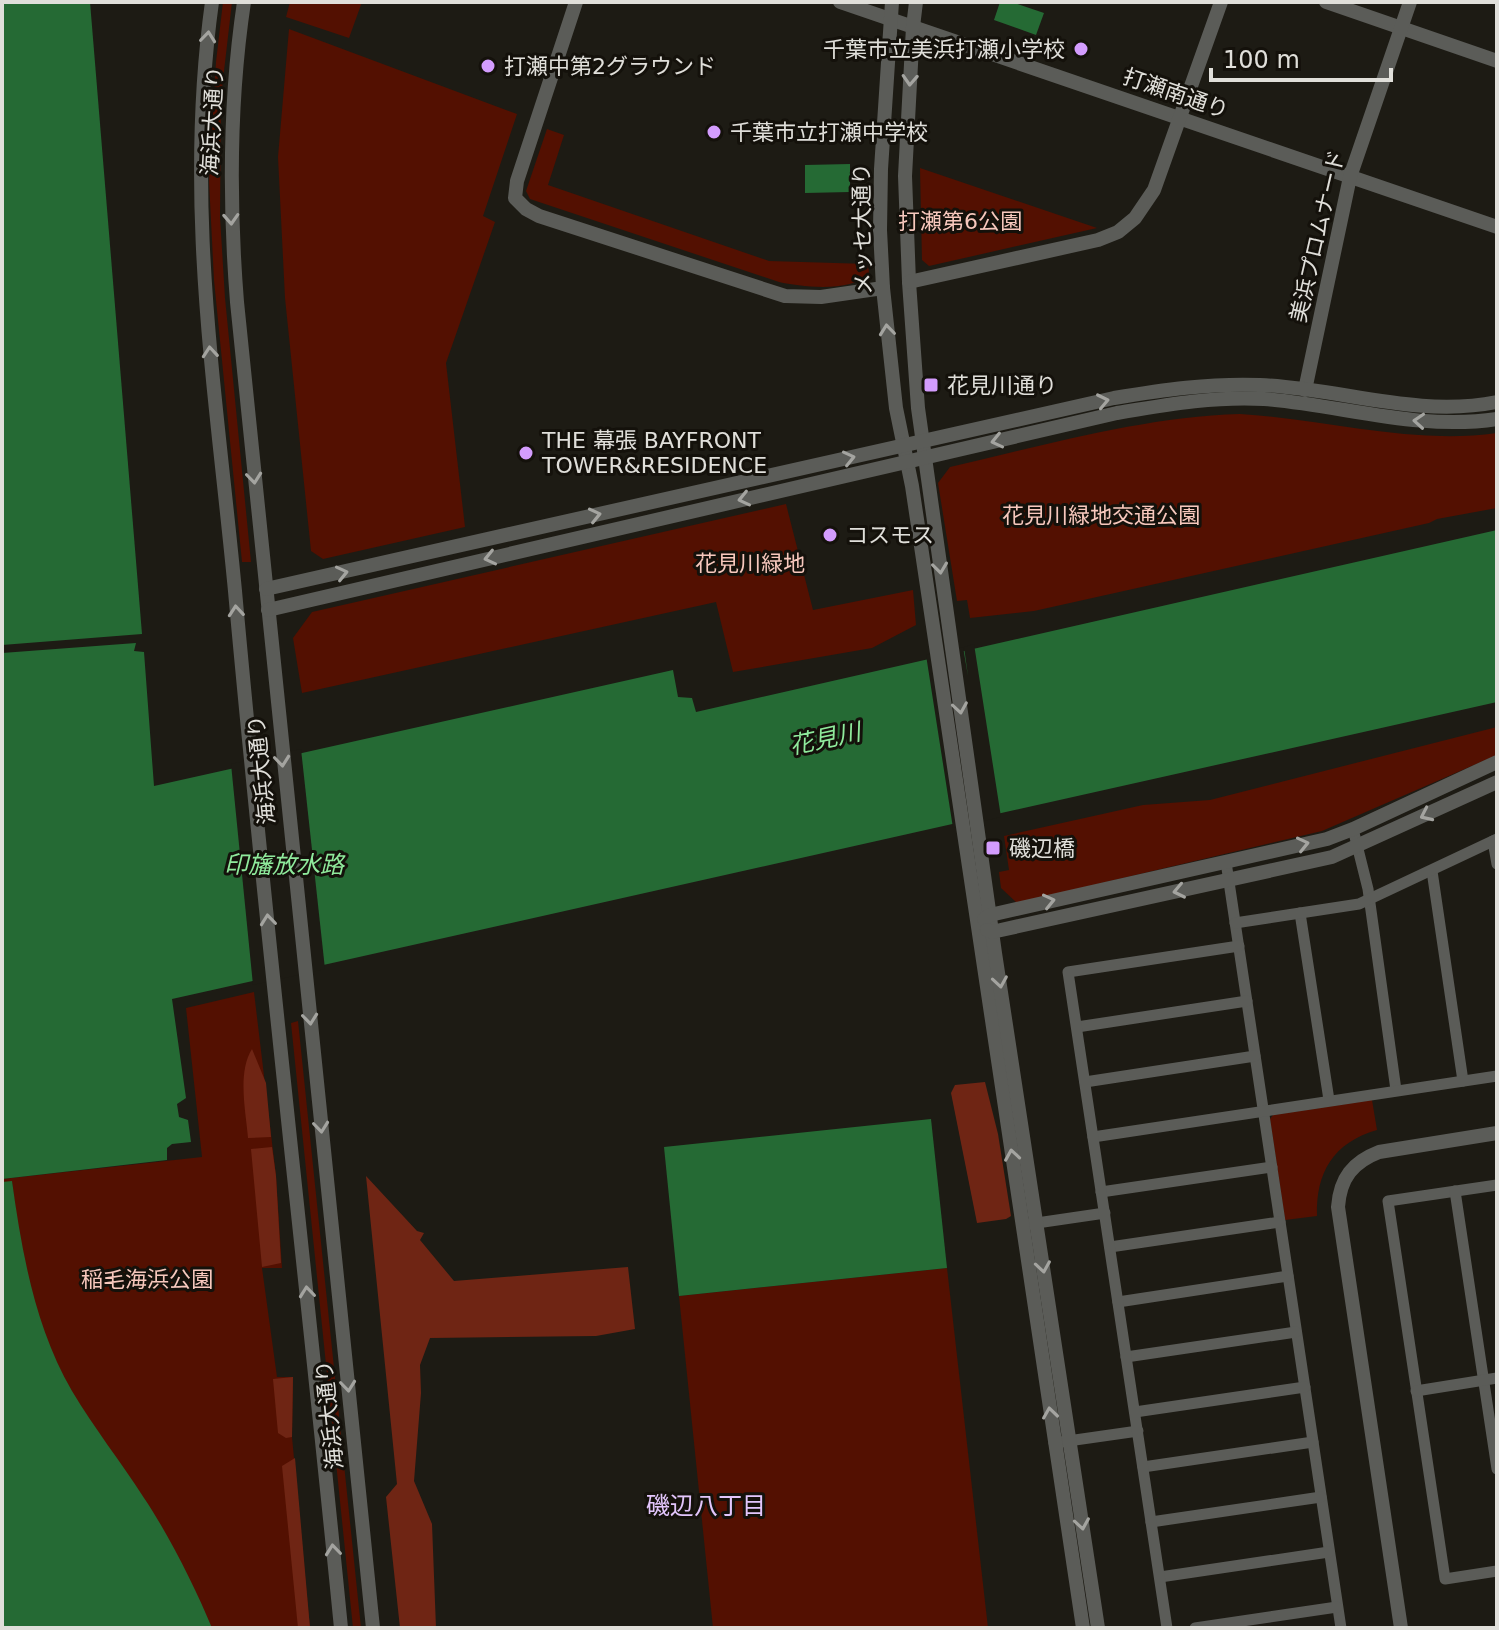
<svg xmlns="http://www.w3.org/2000/svg" width="1499" height="1630" viewBox="0 0 1499 1630" font-family="'DejaVu Sans','Noto Sans JP',sans-serif">
	<rect width="100%" height="100%" fill="#1d1b14"/>
	<g fill="#531001">
		<polygon points="223,2 232,2 221,97 220,217 225,298 251,562 242,562 214,280 209,181 216,62"/>
		<polygon points="290,2 362,2 349,38 286,17"/>
		<polygon points="289,29 517,114 483,216 495,222 446,363 465,527 323,559 311,551 285,298 278,157"/>
		<path d="M547,129L564,135L548,185L769,261L868,264L869,273C852,293 802,287 779,282L530,199L526,191Z"/>
		<polygon points="920,168 1097,228 929,266 922,260"/>
		<path d="M1240,414C1326,419 1410,445 1497,433V508L1437,519L1429,523L1034,611L970,618L967,600L957,601L938,483L950,467C1046,445 1142,417 1240,414Z"/>
		<polygon points="786,504 813,610 913,590 916,625 872,648 733,672 716,602 302,693 293,638 312,612"/>
		<polygon points="1497,727 1497,755 1322,831 1017,903 1001,888 999,872 1009,870 1004,836 1143,805 1210,800"/>
		<polygon points="254,992 276,1176 282,1268 262,1268 277,1377 293,1377 292,1437 310,1628 126,1628 45,1440 12,1182 2,1182 2,1179 202,1157 186,1008"/>
		<polygon points="298,1021 361,1628 353,1628 291,1023"/>
		<path d="M1372,1100L1377,1130C1333,1143 1316,1172 1317,1216L1285,1220L1270,1119L1273,1115Z"/>
		<polygon points="947,1268 988,1628 713,1628 679,1296"/>
	</g>
	<g fill="#6f2514">
		<path d="M252,1049L266,1083L271,1137L248,1138C246,1112 237,1073 252,1049Z"/>
		<polygon points="985,1082 998,1134 1011,1216 1006,1219 977,1223 951,1093 955,1085"/>
		<polygon points="272,1147 276,1176 281,1263 262,1267 251,1149"/>
		<polygon points="366,1176 417,1231 424,1233 420,1240 454,1281 628,1267 635,1329 596,1336 430,1338 420,1365 421,1393 414,1481 432,1524 436,1628 400,1628 386,1497 397,1484"/>
		<polygon points="293,1377 292,1437 286,1438 278,1433 273,1379"/>
		<polygon points="295,1458 310,1628 298,1628 282,1466"/>
	</g>
	<g fill="#256a34">
		<polygon points="2,2 90,2 142,634 2,645"/>
		<polygon points="1000,2 1012,2 1044,13 1036,35 994,20"/>
		<polygon points="850,164 850,192 805,193 805,165"/>
		<polygon points="1497,530 1497,702 172,999 186,1098 177,1104 179,1117 188,1120 191,1142 172,1144 167,1148 167,1160 2,1179 2,653 136,643 134,651 144,652 154,786 673,670 678,697 692,698 696,712"/>
		<polygon points="931,1119 947,1268 679,1296 664,1147"/>
		<path d="M12,1181C22,1253 35,1327 72,1391C94,1428 121,1462 144,1498C169,1535 195,1587 212,1628H2V1182Z"/>
	</g>
	<g fill="#1d1b14">
		<polygon points="974,644 1001,817 953,828 926,655 963,647 968,676 964,647"/>
		<polygon points="301,749 325,969 253,985 231,764"/>
	</g>
	<g fill="none" stroke-linecap="round" stroke-linejoin="round">
		<g stroke="#5b5c58" stroke-width="11">
			<polyline points="1353,829 1368,889 1396,1090"/>
			<polyline points="1493,841 1497,864"/>
			<polyline points="1226,862 1341,1628"/>
			<polyline points="1432,871 1463,1081"/>
			<polyline points="1300,913 1329,1100"/>
			<polyline points="1235,923 1359,904 1497,839"/>
			<polyline points="1077,1027 1247,1001"/>
			<polyline points="1085,1082 1255,1056"/>
			<polyline points="1093,1137 1497,1076"/>
			<polyline points="1497,1185 1388,1201 1445,1579 1497,1571"/>
			<polyline points="1455,1191 1497,1469"/>
			<polyline points="1101,1192 1272,1167"/>
			<polyline points="1030,1224 1105,1213"/>
			<polyline points="1110,1247 1280,1222"/>
			<polyline points="1118,1302 1288,1276"/>
			<polyline points="1126,1357 1296,1332"/>
			<polyline points="1416,1391 1497,1378"/>
			<polyline points="1135,1412 1305,1387"/>
			<polyline points="1054,1443 1138,1431"/>
			<polyline points="1143,1467 1313,1442"/>
			<polyline points="1151,1522 1321,1497"/>
			<polyline points="1160,1577 1329,1552"/>
			<polyline points="1167,1628 1068,972 1239,946"/>
			<polyline points="1195,1628 1337,1607"/>
		</g>
		<g stroke="#5b5c58" stroke-width="14">
			<path d="M212,2C184,204 216,391 235,591C266,937 307,1282 341,1628"/>
			<path d="M244,2C229,102 229,201 237,302L373,1628"/>
			<polyline points="576,2 517,181 515,198 526,209 539,216 785,296 821,297 883,288"/>
			<polyline points="840,2 1497,227"/>
			<polyline points="892,2 881,169 880,230 883,288 896,408 912,486 1083,1628"/>
			<polyline points="916,2 913,27 905,176 909,282 918,408 995,953 1098,1628"/>
			<polyline points="1326,2 1497,61"/>
			<polyline points="909,282 1098,240 1118,232 1135,218 1154,190 1221,2"/>
			<polyline points="1305,390 1350,177 1410,2"/>
			<path d="M266,589L1114,398C1162,390 1210,383 1260,385C1340,388 1416,418 1497,402"/>
			<path d="M268,610L1117,413C1165,405 1214,396 1264,399C1342,405 1418,431 1497,419"/>
			<polyline points="984,919 990,915 1327,839 1353,829 1497,762"/>
			<polyline points="987,930 992,932 1332,857 1497,782"/>
			<path d="M1401,1628L1338,1207C1340,1178 1353,1162 1379,1152L1497,1133"/>
		</g>
	</g>
	<defs><path id="oneway-chevron" d="M-2-3.5L2.5 0L-2 3.5" fill="none" stroke-width="1.6" stroke-linecap="round" stroke-linejoin="round" transform="scale(2)"/></defs>
	<g stroke="#a4a4a0">
		<use href="#oneway-chevron" transform="translate(208 37) rotate(-84)"/>
		<use href="#oneway-chevron" transform="translate(910 80) rotate(93)"/>
		<use href="#oneway-chevron" transform="translate(231 219) rotate(87)"/>
		<use href="#oneway-chevron" transform="translate(887 330) rotate(-96)"/>
		<use href="#oneway-chevron" transform="translate(210 352) rotate(-95)"/>
		<use href="#oneway-chevron" transform="translate(1103 401) rotate(-12)"/>
		<use href="#oneway-chevron" transform="translate(1419 421) rotate(-176)"/>
		<use href="#oneway-chevron" transform="translate(997 441) rotate(167)"/>
		<use href="#oneway-chevron" transform="translate(849 458) rotate(-13)"/>
		<use href="#oneway-chevron" transform="translate(254 478) rotate(84)"/>
		<use href="#oneway-chevron" transform="translate(744 499) rotate(167)"/>
		<use href="#oneway-chevron" transform="translate(595 515) rotate(-13)"/>
		<use href="#oneway-chevron" transform="translate(490 558) rotate(167)"/>
		<use href="#oneway-chevron" transform="translate(940 568) rotate(83)"/>
		<use href="#oneway-chevron" transform="translate(342 573) rotate(-13)"/>
		<use href="#oneway-chevron" transform="translate(236 611) rotate(-95)"/>
		<use href="#oneway-chevron" transform="translate(960 708) rotate(81)"/>
		<use href="#oneway-chevron" transform="translate(282 761) rotate(84)"/>
		<use href="#oneway-chevron" transform="translate(1426 815) rotate(155)"/>
		<use href="#oneway-chevron" transform="translate(1303 844) rotate(-13)"/>
		<use href="#oneway-chevron" transform="translate(1179 891) rotate(168)"/>
		<use href="#oneway-chevron" transform="translate(1049 901) rotate(-13)"/>
		<use href="#oneway-chevron" transform="translate(268 920) rotate(-96)"/>
		<use href="#oneway-chevron" transform="translate(1000 982) rotate(81)"/>
		<use href="#oneway-chevron" transform="translate(310 1019) rotate(84)"/>
		<use href="#oneway-chevron" transform="translate(321 1127) rotate(84)"/>
		<use href="#oneway-chevron" transform="translate(1012 1155) rotate(-99)"/>
		<use href="#oneway-chevron" transform="translate(1043 1267) rotate(81)"/>
		<use href="#oneway-chevron" transform="translate(307 1292) rotate(-96)"/>
		<use href="#oneway-chevron" transform="translate(348 1386) rotate(84)"/>
		<use href="#oneway-chevron" transform="translate(1050 1413) rotate(-98)"/>
		<use href="#oneway-chevron" transform="translate(1082 1524) rotate(81)"/>
		<use href="#oneway-chevron" transform="translate(333 1550) rotate(-96)"/>
	</g>
	<g fill="#d39cfd" stroke="#14110b" stroke-width="3">
		<circle cx="1081" cy="49" r="8"/>
		<circle cx="488" cy="66" r="8"/>
		<circle cx="714" cy="132" r="8"/>
		<rect x="923" y="377" width="16" height="16" rx="4"/>
		<circle cx="526" cy="453" r="8"/>
		<circle cx="830" cy="535" r="8"/>
		<rect x="985" y="840" width="16" height="16" rx="4"/>
	</g>
	<g text-anchor="middle" stroke-width="6" stroke-linejoin="round" paint-order="stroke">
		<g font-size="22" fill="#e0dfda" stroke="#14110b" text-anchor="start">
			<text x="1065" y="57" text-anchor="end">千葉市立美浜打瀬小学校</text>
			<text x="504" y="74">打瀬中第2グラウンド</text>
			<text x="730" y="140">千葉市立打瀬中学校</text>
			<text x="947" y="393">花見川通り</text>
			<text x="542" y="448">THE 幕張 BAYFRONT<tspan x="542" dy="25">TOWER&amp;RESIDENCE</tspan></text>
			<text x="846" y="543">コスモス</text>
			<text x="1009" y="856">磯辺橋</text>
		</g>
		<g font-size="22" fill="#e0dfda" stroke="#14110b">
			<text transform="translate(1176 93) rotate(19)" y="8">打瀬南通り</text>
			<text transform="translate(212 121) rotate(-87)" y="8">海浜大通り</text>
			<text transform="translate(862 229) rotate(-91)" y="8">メッセ大通り</text>
			<text transform="translate(1317 236) rotate(-77)" y="8">美浜プロムナード</text>
			<text transform="translate(261 770) rotate(-96)" y="8">海浜大通り</text>
			<text transform="translate(329 1415) rotate(-96)" y="8">海浜大通り</text>
		</g>
		<g font-size="22" fill="#f7c8bd" stroke="#14110b">
			<text x="960" y="229">打瀬第6公園</text>
			<text x="1101" y="523">花見川緑地交通公園</text>
			<text x="750" y="571">花見川緑地</text>
			<text x="147" y="1287">稲毛海浜公園</text>
		</g>
		<g font-size="24" font-style="italic" fill="#8fea9c" stroke="#14110b">
			<text transform="translate(825 739) rotate(-12)" y="8">花見川</text>
			<text x="284" y="873">印旛放水路</text>
		</g>
		<g font-size="24" fill="#e2c5fb" stroke="#14110b">
			<text x="706" y="1514">磯辺八丁目</text>
		</g>
	</g>
	<rect width="1499" height="1630" fill="none" stroke="#e0dfda" stroke-width="8"/>
	<path d="M1211 68v12h180v-12" fill="none" stroke="#e0dfda" stroke-width="4"/>
	<text x="1223" y="68" font-size="24" fill="#e0dfda" stroke="#14110b" stroke-width="6" paint-order="stroke">100 m</text>
</svg>
